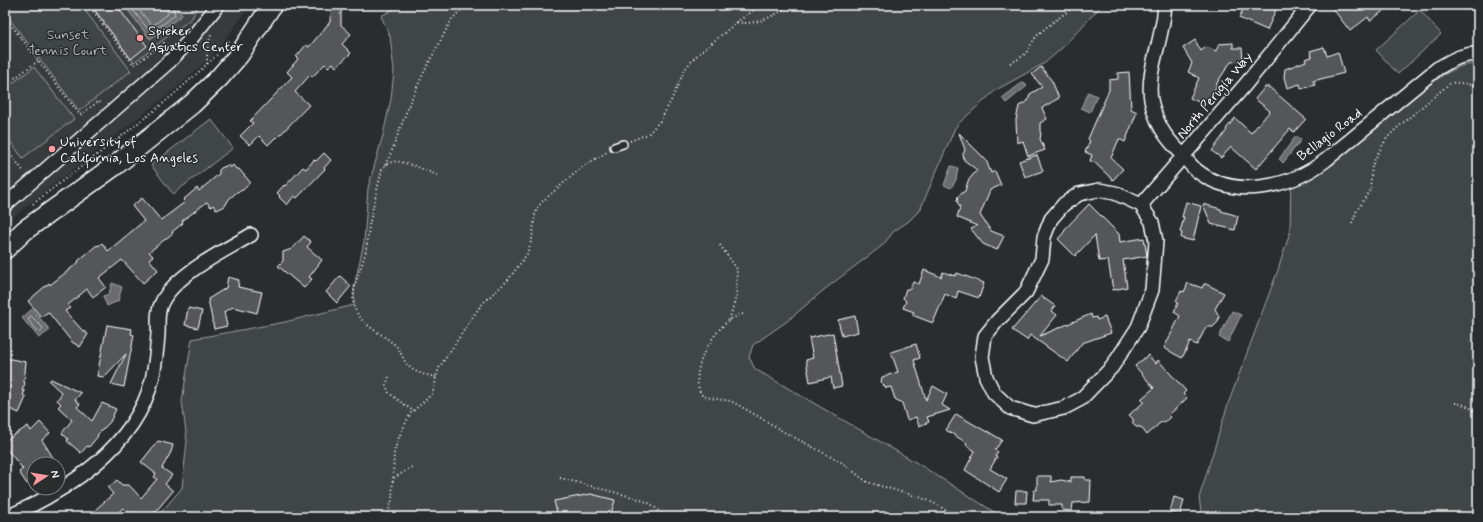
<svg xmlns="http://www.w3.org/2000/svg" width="1483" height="522" viewBox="0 0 1483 522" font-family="Mynerve,sans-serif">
	<rect width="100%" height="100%" fill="#2a2d2e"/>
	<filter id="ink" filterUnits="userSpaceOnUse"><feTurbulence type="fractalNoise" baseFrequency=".025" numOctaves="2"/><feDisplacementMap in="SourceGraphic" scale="8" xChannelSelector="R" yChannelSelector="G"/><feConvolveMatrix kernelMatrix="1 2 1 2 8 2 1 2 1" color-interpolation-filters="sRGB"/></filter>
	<g filter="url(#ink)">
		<polygon fill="#373a3b" points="5,5 249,5 242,17 213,55 181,84 18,213 5,225"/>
		<g fill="#414445" stroke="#a0a2a2">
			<polygon points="5,5 81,5 131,71 79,111 5,13"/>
			<polygon points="90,5 198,5 192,18 134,62"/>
			<polygon points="401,5 1102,5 1062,48 1045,63 996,90 959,123 955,128 920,210 909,221 894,231 883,245 825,289 786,322 753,345 749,357 755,369 917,463 1002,517 157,517 182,488 187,441 182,401 192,339 285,322 354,305 354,287 364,242 368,188 383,135 391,99 394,71 390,36 381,16"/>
			<polygon points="1420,10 1441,34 1398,74 1376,50"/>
			<polygon points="1472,64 1478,64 1478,517 1202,517 1199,498 1228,404 1278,270 1290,232 1291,179 1323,162 1443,75 1461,66"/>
			<polygon points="34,67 74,119 23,158 5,135 5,89"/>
			<polygon points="211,119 233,148 173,194 151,165"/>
		</g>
		<g fill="#6a6c6d" stroke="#a6a7a7">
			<polygon points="124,5 175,5 182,15 150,39"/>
			<polygon points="1023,82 1027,86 1006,103 1002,98"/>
			<polygon points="1088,92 1097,96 1090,112 1081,108"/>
			<polygon points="1296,136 1301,140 1283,163 1279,159"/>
			<polygon points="951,166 958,168 956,180 951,188 944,185"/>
			<polygon points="112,283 122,287 118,301 107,306 103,296 109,294"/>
			<polygon points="32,309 50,330 39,338 22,318"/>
			<polygon points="1232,311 1241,315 1228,342 1219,337"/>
		</g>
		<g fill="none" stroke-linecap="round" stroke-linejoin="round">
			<g stroke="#c3c4c5" stroke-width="1">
				<polyline points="129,5 151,33 175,15 172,5"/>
				<polyline points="135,5 152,26 168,14 167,5"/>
				<polygon points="31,316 43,328 41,332 38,331 28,320 29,318"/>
			</g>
		</g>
		<g fill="#555758" stroke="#fff">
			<polygon points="91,5 116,5 147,46 131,59"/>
			<polygon points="331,5 348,5 341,12 341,25 351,34 342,44 351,53 336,67 333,63 328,67 325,64 312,77 310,75 295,92 309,105 277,138 276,137 268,145 259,136 250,145 240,136 253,123 250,121 292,77 287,72 298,59 296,57 306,45 309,47 330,22"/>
			<polygon points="1245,5 1278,5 1267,30 1239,18"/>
			<polygon points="1330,5 1391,5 1370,21 1368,17 1350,31"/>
			<polygon points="1195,40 1201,51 1206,47 1216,51 1219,44 1233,43 1233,48 1242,48 1243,61 1231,62 1228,66 1217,83 1210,104 1207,102 1205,105 1190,98 1199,78 1188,72 1192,63 1183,48"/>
			<polygon points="1324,47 1327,56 1338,52 1344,73 1313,81 1315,85 1301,89 1300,84 1287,88 1284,77 1285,69 1306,61 1305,59 1312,57 1310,51"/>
			<polygon points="1041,67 1052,81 1059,98 1042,108 1047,119 1040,123 1040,131 1041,134 1040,139 1045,150 1028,156 1023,141 1017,143 1016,120 1019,106 1028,101 1030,94 1042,87 1032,74"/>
			<polygon points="1129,72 1131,109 1137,112 1125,142 1119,139 1111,158 1123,169 1113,180 1094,162 1090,161 1092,155 1085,152 1090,141 1088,139 1109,90 1109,80 1118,79 1118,73"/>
			<polygon points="1265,87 1269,87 1306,119 1294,132 1290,129 1256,169 1231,147 1221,158 1212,151 1227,130 1226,129 1235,118 1251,133 1270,111 1255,99"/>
			<polygon points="959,133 986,160 991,173 995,171 1001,185 990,190 980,215 991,231 1004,236 997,250 983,244 971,229 977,226 957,217 960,208 957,201 958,196 965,191 968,181 977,170 964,160 963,154 965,150"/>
			<polygon points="324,153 331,160 324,168 325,169 297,198 294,196 287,205 279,197 280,196 277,193 284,185 285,186 303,167 306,169 314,160 316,161"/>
			<polygon points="1037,155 1043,171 1025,177 1019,161"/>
			<polygon points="228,165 230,168 233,165 236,169 239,169 250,182 243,190 237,192 229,199 225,206 217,210 213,205 211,207 207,202 182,221 183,223 172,232 173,233 149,252 153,256 149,259 158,270 143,283 122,260 99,278 106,287 93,297 87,289 68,305 70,308 65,311 82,330 88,334 80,347 72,342 48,312 41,317 28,301 49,283 50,285 79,262 78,261 97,245 98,246 102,243 108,251 144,221 132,206 142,198 161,220 185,202 183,200 197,188 199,191 213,179 219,174 219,170 221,168"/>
			<polygon points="1186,202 1201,206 1193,241 1181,238 1182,233 1180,232 1184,217 1182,217"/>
			<polygon points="1089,204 1119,234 1120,242 1144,238 1147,256 1123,260 1127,287 1113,290 1108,260 1099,261 1095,235 1075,256 1058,239 1065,231 1064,230"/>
			<polygon points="1203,204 1221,209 1221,211 1238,216 1235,230 1211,224"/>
			<polygon points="304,236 311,242 307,247 322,260 309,277 312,279 304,288 278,266 283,261 283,252 292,249"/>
			<polygon points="924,270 941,277 943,272 955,276 957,273 984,283 979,298 958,291 956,299 945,294 933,323 912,315 914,312 903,308 906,301 903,298 906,289 910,289 913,282 919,284"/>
			<polygon points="340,276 351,286 337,303 326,292"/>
			<polygon points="228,277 239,280 238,287 262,292 257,313 233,307 224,312 227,326 214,329 208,299 226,288"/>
			<polygon points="1188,283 1202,288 1204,284 1206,284 1224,293 1215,309 1219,316 1218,322 1213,327 1206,327 1197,345 1190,342 1182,358 1164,348 1180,316 1174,312 1178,303 1176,301 1181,291 1184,292"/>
			<polygon points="1041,296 1055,306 1052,311 1057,315 1040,336 1091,314 1092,318 1096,317 1097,320 1105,317 1111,333 1082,343 1068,362 1030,335 1027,340 1012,330"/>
			<polygon points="188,308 202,311 198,328 185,325"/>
			<polygon points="855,316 858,332 842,336 838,320"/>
			<polygon points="107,325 132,329 131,334 134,335 124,387 111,384 126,354 104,377 97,376"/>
			<polygon points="833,333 842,386 833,388 831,377 810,382 806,360 813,358 809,338"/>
			<polygon points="916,344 920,358 914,360 926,400 933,386 947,394 942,405 950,410 927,417 929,422 919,426 916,417 907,420 902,403 895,399 891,387 886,388 883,385 881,382 882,377 898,372 891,352"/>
			<polygon points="1148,355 1156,364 1158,360 1186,391 1183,394 1187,398 1169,415 1171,417 1168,420 1160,423 1147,435 1141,427 1136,427 1133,424 1133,419 1129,415 1144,402 1141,399 1154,388 1135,366"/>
			<polygon points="6,358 26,362 24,382 25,383 22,391 25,391 23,395 26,397 19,413 5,407"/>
			<polygon points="51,379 81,393 75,400 80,404 77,407 92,421 102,403 116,409 110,422 97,435 98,436 89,447 87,446 81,453 67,441 68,439 62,433 72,420 58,407 61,404 57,400 62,393 49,381"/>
			<polygon points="956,414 987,432 987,431 1002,440 995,450 998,452 995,456 997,457 990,469 1007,479 999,492 965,470 975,451 966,445 967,443 946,430"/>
			<polygon points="40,422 50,433 42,440 57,464 34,464 34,479 27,484 19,472 23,469 5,447 5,441 28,426 31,431"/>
			<polygon points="158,441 173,445 171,452 162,468 172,475 165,484 173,491 157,510 149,517 133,517 129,512 127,510 126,511 123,508 113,517 87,517 113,494 108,488 117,480 122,485 129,485 141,498 157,479 154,477 156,474 141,462"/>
			<polygon points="1037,476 1051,476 1051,482 1061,480 1071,482 1071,477 1085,477 1085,480 1091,480 1090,502 1073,503 1072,511 1062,510 1062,505 1049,505 1049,500 1033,500 1034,490 1037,490"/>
			<polygon points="1016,491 1027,491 1026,503 1015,503"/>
			<polygon points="591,494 615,500 610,517 590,513 569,517 558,517 554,501"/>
			<polygon points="1174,497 1184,500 1180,515 1170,512"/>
		</g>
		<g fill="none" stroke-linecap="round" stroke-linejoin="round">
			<defs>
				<polyline id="service" points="614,147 623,144"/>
				<g id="minor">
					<path d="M1165,5C1164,12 1164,19 1162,26C1158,51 1147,75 1151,100C1156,123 1164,136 1180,152C1185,158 1190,165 1196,170C1234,201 1291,187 1326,160L1438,68C1453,60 1461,54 1478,54"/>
					<polygon points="1099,190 1115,193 1141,205 1152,222 1156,241 1152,290 1138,327 1112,367 1081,399 1064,408 1033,415 1010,408 994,393 986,377 982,357 985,336 997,321 1026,292 1042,259 1044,237 1051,219 1064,204 1079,194"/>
					<polyline points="5,205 170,61 190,40 218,5"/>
					<polyline points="1141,205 1245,85 1310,5"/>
					<path d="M7,517C67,491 135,447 152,380C155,366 157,349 158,334C159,323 156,313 162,302C176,274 224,251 251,235"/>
				</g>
				<polyline id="secondary" points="5,249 25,230 117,164 192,104 219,78 239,55 272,5"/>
			</defs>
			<use href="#service" stroke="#fff" stroke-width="10"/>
			<use href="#minor" stroke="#fff" stroke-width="16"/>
			<use href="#secondary" stroke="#fff" stroke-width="22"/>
			<g stroke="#fff" stroke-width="2" stroke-dasharray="1 3" stroke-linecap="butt">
				<polyline points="88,5 134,65 164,43 167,46"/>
				<polyline points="5,17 80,115 99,101 102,105"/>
				<path d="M737,22C756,26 775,16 790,5"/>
				<polyline points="221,51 229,40"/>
				<path d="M1010,63C1033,54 1026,45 1041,32C1052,22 1065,14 1076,5"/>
				<polyline points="207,64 207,50 211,35"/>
				<polyline points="5,85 38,61"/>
				<polyline points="630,141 648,134 660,121 671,101 685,69 695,57 737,22 761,5"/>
				<polyline points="5,147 24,172"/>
				<polyline points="385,165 391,153 410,102 426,68 452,19 466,5"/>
				<path d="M33,204C69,175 106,149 142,120C169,100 193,77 218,54"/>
				<path d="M1352,223L1357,210L1370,190L1372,166L1377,155L1387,138L1397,128L1449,84C1457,80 1467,86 1478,85"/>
				<polyline points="720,245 737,269 736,297 729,321"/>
				<polyline points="1478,266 1477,274 1478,284"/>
				<path d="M743,314C739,315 735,317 731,319C712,332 687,373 702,395L710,398L731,401L773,425L782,431L841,462L867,482L922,498L938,505L955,517"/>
				<polyline points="389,377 386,385 389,393 413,411"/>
				<path d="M436,377C421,374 410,372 403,358C401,354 399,348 395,345C382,333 363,327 355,309C348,294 363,266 366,250C368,239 368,228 371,217C374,201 378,186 382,170C385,166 387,163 392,162C403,159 428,172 440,176"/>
				<path d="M1455,403C1464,404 1471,407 1478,414"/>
				<polyline points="394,478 412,467"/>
				<polyline points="560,478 636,498 651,504 660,512 663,517"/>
				<polyline points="387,517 392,500 394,452 399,437 410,414 432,394 435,385 436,377 439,368 476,312 483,303 508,280 527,254 532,239 535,215 537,208 543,201 582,167 607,152"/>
			</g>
			<use href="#service" stroke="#2a2d2e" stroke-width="7"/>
			<use href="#minor" stroke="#2a2d2e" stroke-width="13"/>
			<use href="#secondary" stroke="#2a2d2e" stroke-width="19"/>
		</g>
	</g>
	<g fill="#ff9aa2" stroke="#2a2d2e" stroke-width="1.5">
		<circle cx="140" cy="38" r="4"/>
		<circle cx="52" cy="149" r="4"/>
	</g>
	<g text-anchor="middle" stroke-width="3" stroke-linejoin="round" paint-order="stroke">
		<g font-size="14" fill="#fff" stroke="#2a2d2e" text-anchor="start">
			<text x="148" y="35">Spieker<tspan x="148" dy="16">Aquatics Center</tspan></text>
			<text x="60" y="146">University of<tspan x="60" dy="16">California, Los Angeles</tspan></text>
		</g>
		<g font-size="14" fill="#b3b4b5" stroke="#2a2d2e">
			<text x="68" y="39">Sunset<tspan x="68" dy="16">Tennis Court</tspan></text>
		</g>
		<g font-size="14" fill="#fff" stroke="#2a2d2e">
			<text transform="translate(1214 95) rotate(-50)" y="5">North Perugia Way</text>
			<text transform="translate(1329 134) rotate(-37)" y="5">Bellagio Road</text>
		</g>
	</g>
	<rect width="1483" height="522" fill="none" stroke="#2a2d2e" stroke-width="20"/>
	<rect x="10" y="10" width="1463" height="502" fill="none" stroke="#fff" stroke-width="1.5" filter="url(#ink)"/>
	<g transform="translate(46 476) rotate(78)"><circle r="19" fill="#2a2d2e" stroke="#7f8182"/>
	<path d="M0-3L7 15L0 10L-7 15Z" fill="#ff9aa2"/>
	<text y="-6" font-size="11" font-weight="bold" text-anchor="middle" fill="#ffffff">N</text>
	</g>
</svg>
